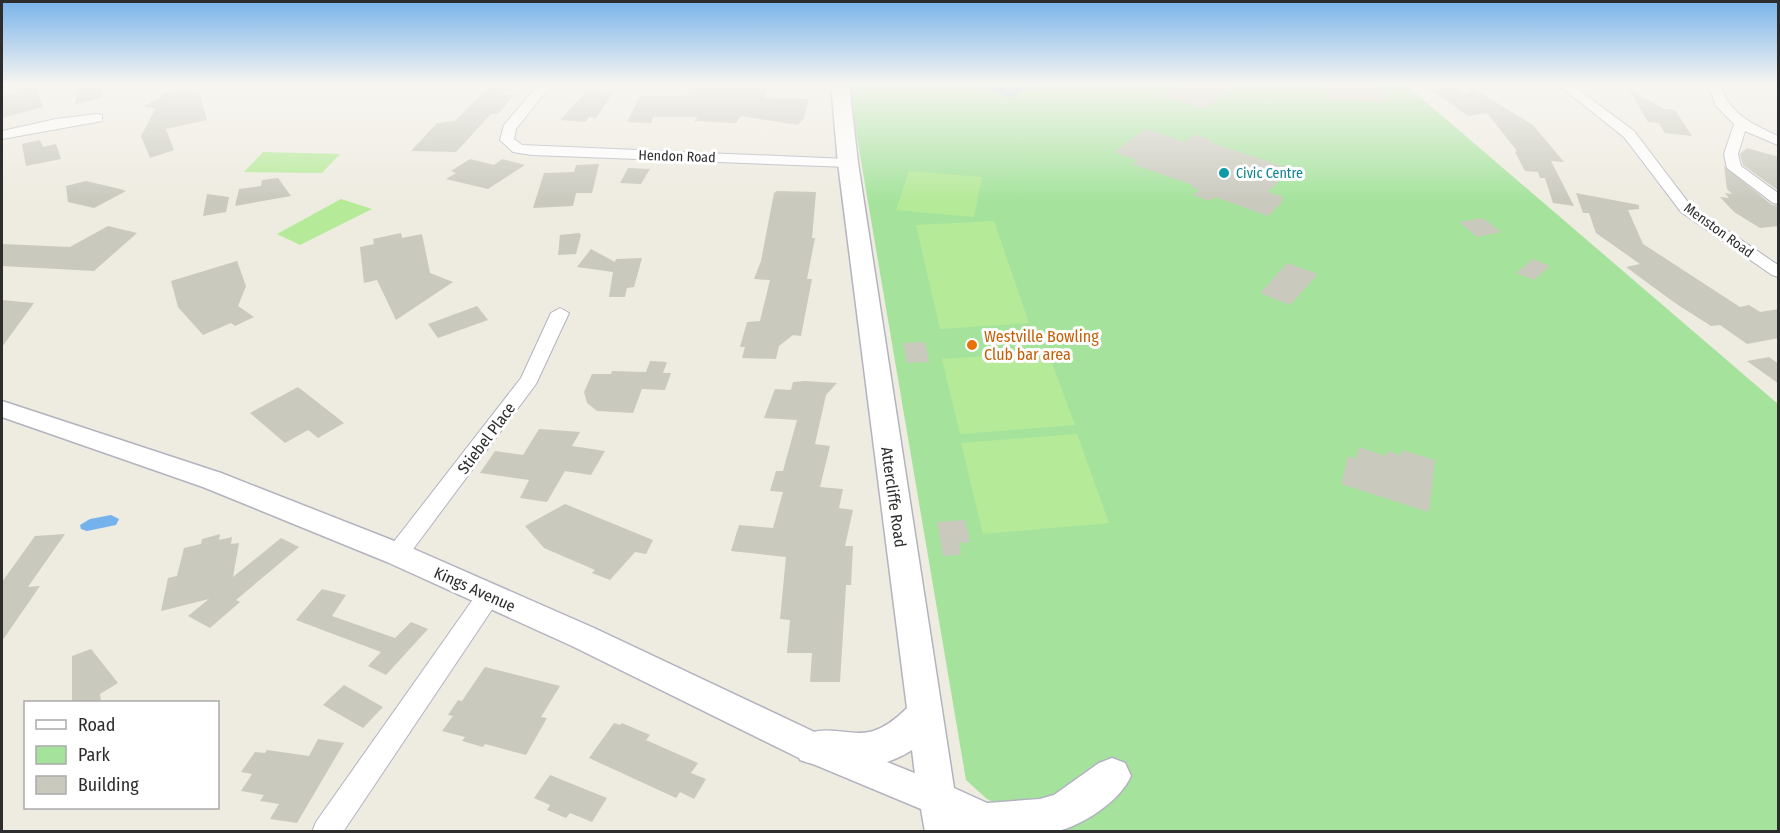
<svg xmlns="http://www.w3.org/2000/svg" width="1780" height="833" viewBox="0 0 1780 833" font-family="'Fira Sans Condensed',sans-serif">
	<rect width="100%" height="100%" fill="#eeebe0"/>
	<polygon fill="#a5e39d" points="848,84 1405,84 1778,404 1778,831 1055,832 987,799 966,780"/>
	<g fill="#b5ea99">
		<polygon points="263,152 340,154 322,173 244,172"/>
		<polygon points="909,171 982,177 974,217 896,210"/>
		<polygon points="341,199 372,209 300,245 277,234"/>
		<polygon points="994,221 1029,323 940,329 916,225"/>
		<polygon points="1048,352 1075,425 960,434 942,359"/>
		<polygon points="1077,434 1109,523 983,534 961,443"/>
	</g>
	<g fill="#74b2ee">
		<polygon points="974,84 1034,84 1009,97"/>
		<polygon points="111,515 119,519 116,525 87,531 81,529 80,525 90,519"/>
	</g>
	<g fill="#cac9be">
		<polygon points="13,84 35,84 43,107 2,118 2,96 17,92"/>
		<polygon points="78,84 104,84 102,98 75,104"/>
		<polygon points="492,84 511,84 502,94 514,95 498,114 491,114 456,152 411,151 437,123 455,121"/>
		<polygon points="692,84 769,84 764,98 809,99 804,118 798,125 741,116 736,123 694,121 698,117 653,117 651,123 627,122 640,96 686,96"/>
		<polygon points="1177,84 1237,84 1204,109 1161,96"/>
		<polygon points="1323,84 1377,84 1388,102 1332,100"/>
		<polygon points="1423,84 1459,84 1460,94 1471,93 1466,87 1468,85 1533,125 1564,162 1551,161 1574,206 1553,203 1545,178 1540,178 1538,172 1525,171 1515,152 1517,151 1487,113 1468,116"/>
		<polygon points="1628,88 1664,109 1675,110 1692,136 1665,133 1659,123 1648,122"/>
		<polygon points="180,91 199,92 207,120 166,129 174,150 150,158 141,136 156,108 144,107 166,93"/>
		<polygon points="587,91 613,93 596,118 589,117 585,122 560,120"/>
		<polygon points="1146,129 1185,142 1194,134 1214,141 1212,143 1291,169 1268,192 1284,197 1281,200 1283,201 1268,216 1215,197 1210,201 1193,195 1199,190 1191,187 1193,185 1132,164 1137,160 1114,152"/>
		<polygon points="40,140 43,147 56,144 61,159 26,166 22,144"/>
		<polygon points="1747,148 1779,157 1779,191 1743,165 1740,154"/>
		<polygon points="470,159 494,165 502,159 525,165 488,189 446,179 456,173 451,171"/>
		<polygon points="599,164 592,193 576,193 573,206 533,208 544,173 574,172 576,165"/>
		<polygon points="1724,166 1772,205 1779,206 1779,226 1760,228 1734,212 1720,197 1729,198 1725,193 1732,194 1727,189"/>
		<polygon points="628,168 650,169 641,184 620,183"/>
		<polygon points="278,178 291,196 235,206 239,189 261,186 262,180"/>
		<polygon points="86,181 120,189 126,191 94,208 68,202 66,186"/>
		<polygon points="777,191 816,192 812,238 815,238 807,279 812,279 801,336 793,335 779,346 776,359 742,358 745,347 740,347 747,322 760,321 770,280 754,279 761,261 774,193"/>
		<polygon points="1576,193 1639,205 1639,209 1628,210 1643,244 1740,307 1749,305 1760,312 1779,309 1779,338 1747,344 1720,325 1711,326 1675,303 1626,267 1640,264 1596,233 1589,213 1583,213"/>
		<polygon points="207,194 229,197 226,212 203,216"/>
		<polygon points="1483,218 1501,232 1477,237 1459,222"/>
		<polygon points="108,226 137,233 94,271 2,266 2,244 70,247"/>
		<polygon points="401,233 402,238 422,234 430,273 453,282 396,320 377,280 364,283 360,247 374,244 373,239"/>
		<polygon points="579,233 581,235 576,254 558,255 560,235"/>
		<polygon points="591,249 615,262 616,259 642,258 634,287 627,288 625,297 609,297 613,272 577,267"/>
		<polygon points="1533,259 1550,266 1534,280 1516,273"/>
		<polygon points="237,261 246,286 238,306 254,317 235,326 231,323 203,335 178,307 171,281"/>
		<polygon points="1287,263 1318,274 1290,305 1260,293"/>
		<polygon points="2,300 34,303 2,347"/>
		<polygon points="477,306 488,320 438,338 428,324"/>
		<polygon points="925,342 929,362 907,363 903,343"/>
		<polygon points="1769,357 1779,364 1779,384 1747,361"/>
		<polygon points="650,361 667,362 663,373 671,373 665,390 642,389 633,413 597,411 587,403 584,392 592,374 611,374 612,371 646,372"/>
		<polygon points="805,381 837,383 826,395 815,444 830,446 820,487 843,489 839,508 853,510 845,546 853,546 851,585 846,585 840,682 810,682 812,653 787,653 790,620 780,619 786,557 731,551 739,525 773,528 783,492 770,491 776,471 783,471 797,420 764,418 775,389 791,390 793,382"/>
		<polygon points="298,387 344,423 318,438 308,430 285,443 250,413"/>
		<polygon points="539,429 580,432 572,446 605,451 591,475 565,471 547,502 520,498 529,480 480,473 495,451 523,455"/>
		<polygon points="1359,447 1386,456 1387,451 1401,455 1402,450 1435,460 1429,512 1341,484 1348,456 1356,459"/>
		<polygon points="565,504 653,540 646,554 635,552 610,580 592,573 595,570 544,548 525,526"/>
		<polygon points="965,520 970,542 959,543 961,555 943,556 937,522"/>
		<polygon points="65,534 28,587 40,586 2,641 2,582 35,536"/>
		<polygon points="220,534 219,540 232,537 231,544 239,543 233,577 281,538 299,547 236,600 240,602 210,628 188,616 209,599 161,611 168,578 177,576 184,548 201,544 202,539"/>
		<polygon points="322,589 346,595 332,616 395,638 411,622 428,629 386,675 368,666 381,652 296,620"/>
		<polygon points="91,649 118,683 100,694 101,702 72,702 72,656"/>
		<polygon points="485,667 560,686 541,717 547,718 526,755 485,744 483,747 462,741 465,737 442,731 453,716 448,715 458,700 462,701"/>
		<polygon points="344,685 383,707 363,728 323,705"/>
		<polygon points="614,723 620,725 622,723 650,735 646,740 698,763 691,773 706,779 694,799 680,792 676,798 589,758"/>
		<polygon points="318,739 344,743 297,823 270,819 279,804 260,801 264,795 241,791 252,774 241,772 255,752 265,753 267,750 309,756"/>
		<polygon points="550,775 607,798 592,822 570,813 566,818 547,810 550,805 534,798"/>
	</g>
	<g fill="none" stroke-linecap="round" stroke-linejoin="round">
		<defs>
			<g id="minor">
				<polygon points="539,84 552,84 516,129 514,139 522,145 848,159 855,163 848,167 532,155 513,152 500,140 504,125"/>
				<polygon points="1557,84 1571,84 1634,131 1691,206 1778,265 1778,277 1772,275 1681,212 1624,137"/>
				<path d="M1708,84H1720C1729,114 1752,124 1778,136V145L1745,131L1738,154L1741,166L1778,193V204L1773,203L1727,168L1724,154L1734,124L1716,106Z"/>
				<polygon points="97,114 102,115 102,121 2,139 2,131 56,119"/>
				<polygon points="560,308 569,313 536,384 405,560 397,563 389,560 386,554 389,548 521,378 551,313"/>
				<polygon points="489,586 497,588 501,595 497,602 343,832 312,832 316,822 481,588"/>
			</g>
			<polygon id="tertiary" points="2,401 221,473 407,546 594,628 825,737 949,787 954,799 959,832 925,832 921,809 801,759 572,646 387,562 203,487 2,417"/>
			<path id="secondary" d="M831,84H849L858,163L954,788L987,803L1040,799L1054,795L1099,763L1112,758L1125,763L1131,776C1119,802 1085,823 1059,831C1046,833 980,833 966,832C952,830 936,818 924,812L918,799L912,750C880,771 835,773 800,760L795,748L800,736C846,718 860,755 907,708L838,163Z"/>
		</defs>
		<use href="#minor" stroke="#b3b3c0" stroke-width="2"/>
		<use href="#tertiary" stroke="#b3b3c0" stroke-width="3"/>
		<use href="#secondary" stroke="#b3b3c0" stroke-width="3"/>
		<use href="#minor" fill="#fff" fill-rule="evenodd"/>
		<use href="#tertiary" fill="#fff" fill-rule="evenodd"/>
		<use href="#secondary" fill="#fff" fill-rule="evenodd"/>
	</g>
	<linearGradient id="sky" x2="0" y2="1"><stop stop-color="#79b3ea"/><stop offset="0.42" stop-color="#f7f6f1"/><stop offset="1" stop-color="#f7f6f1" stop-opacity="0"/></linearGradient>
	<rect width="1780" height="201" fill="url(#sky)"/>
	<circle fill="#0f9aa8" stroke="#fff" stroke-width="2" cx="1224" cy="173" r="6"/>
	<circle fill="#e8710a" stroke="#fff" stroke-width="2" cx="972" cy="345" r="6"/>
	<g text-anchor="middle" stroke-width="6" stroke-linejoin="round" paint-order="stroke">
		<g font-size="14" fill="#2d2d2d" stroke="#fff">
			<text transform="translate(677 156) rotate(2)" y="5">Hendon Road</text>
			<text transform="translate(1719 230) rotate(36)" y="5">Menston Road</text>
		</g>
		<g font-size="14" fill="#0d838f" stroke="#fff" text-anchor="start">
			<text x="1236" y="178">Civic Centre</text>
		</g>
		<g font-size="16" fill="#c56008" stroke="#fff" text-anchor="start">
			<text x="984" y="342">Westville Bowling<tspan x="984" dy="18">Club bar area</tspan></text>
		</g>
		<g font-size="16" fill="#2d2d2d" stroke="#fff">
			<text transform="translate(486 438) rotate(-53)" y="6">Stiebel Place</text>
			<text transform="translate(894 497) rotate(82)" y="6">Attercliffe Road</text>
			<text transform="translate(475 589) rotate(24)" y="6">Kings Avenue</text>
		</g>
	</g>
	<rect width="1780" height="833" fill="none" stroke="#2d2d2d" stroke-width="6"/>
	<rect x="24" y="701" width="195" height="108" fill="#ffffff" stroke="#ababab" stroke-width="1.5"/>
	<rect x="36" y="720" width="30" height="9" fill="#ffffff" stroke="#ababab" stroke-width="1.5"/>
	<text x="78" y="731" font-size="18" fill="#2d2d2d">Road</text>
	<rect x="36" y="746" width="30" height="18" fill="#a5e39d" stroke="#ababab" stroke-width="1.5"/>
	<text x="78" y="761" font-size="18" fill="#2d2d2d">Park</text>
	<rect x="36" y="776" width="30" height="18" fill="#cac9be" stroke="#ababab" stroke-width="1.5"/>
	<text x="78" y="791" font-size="18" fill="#2d2d2d">Building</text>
</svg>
